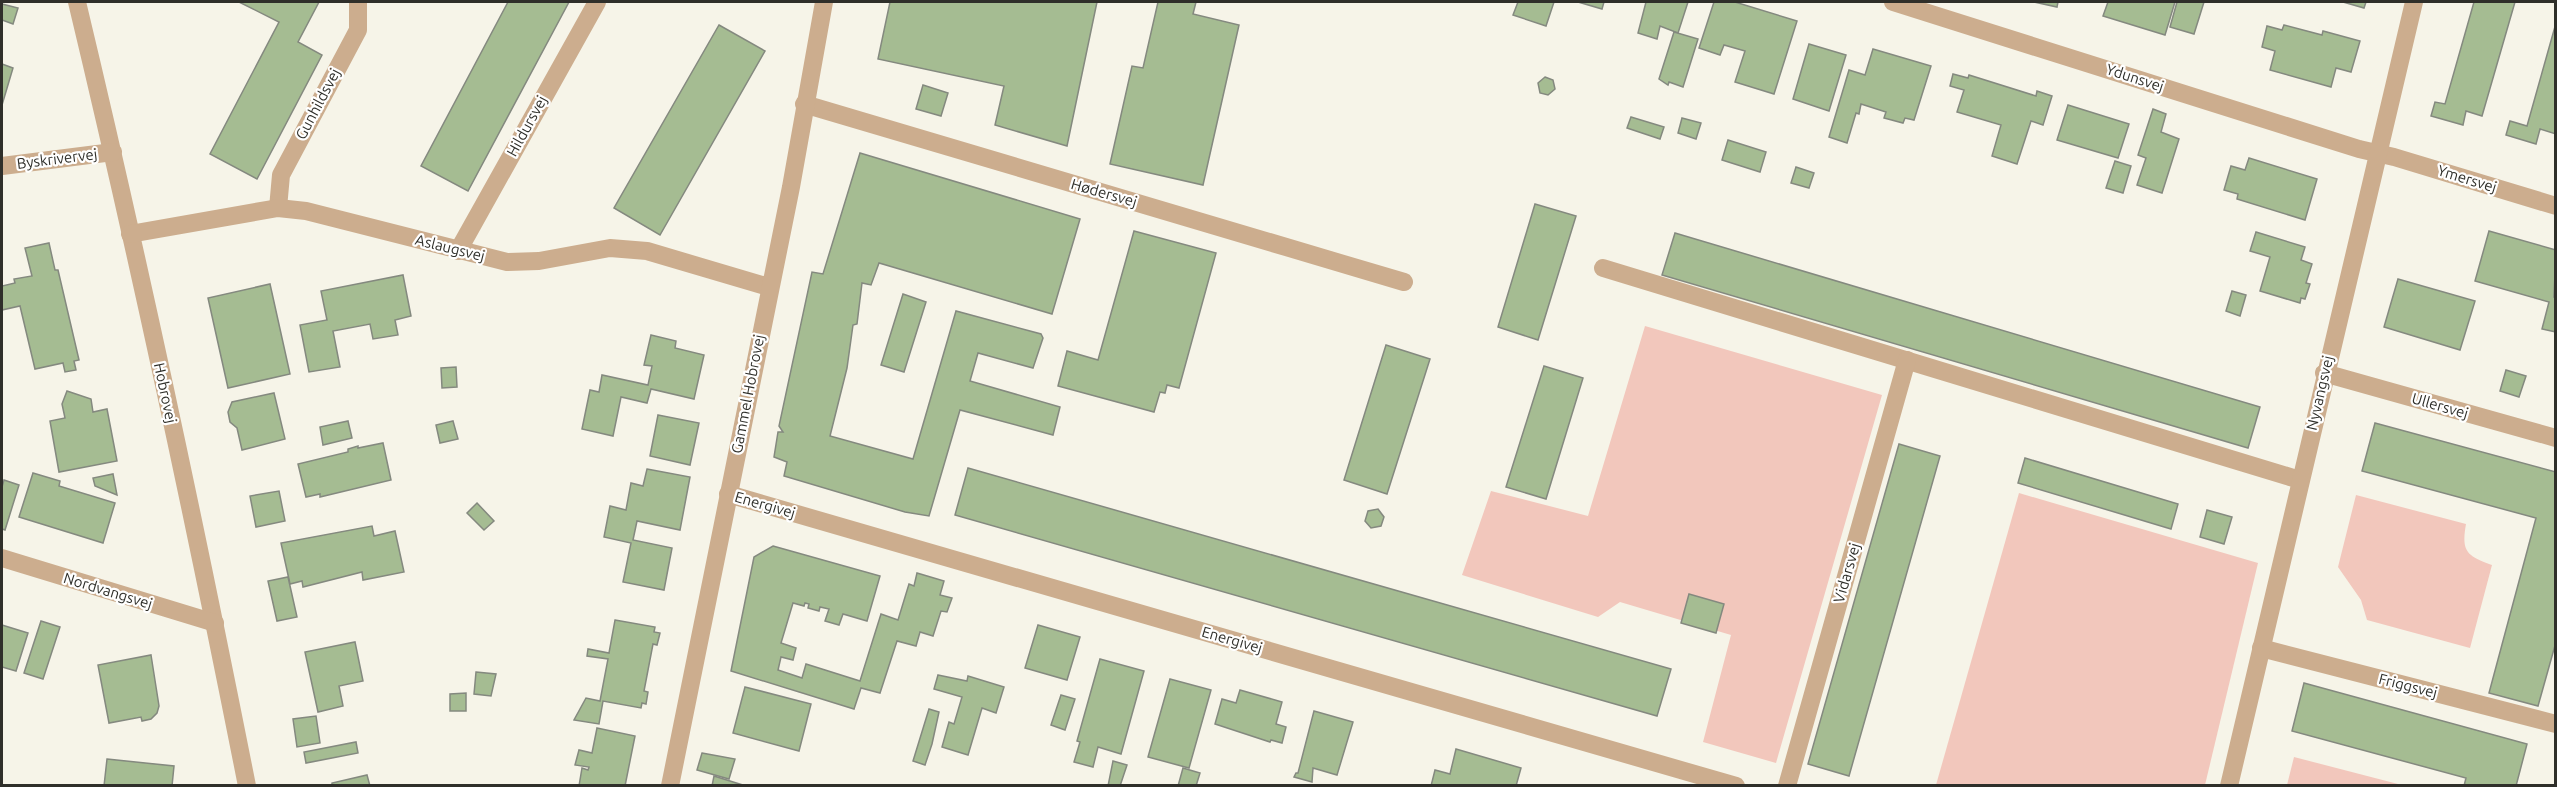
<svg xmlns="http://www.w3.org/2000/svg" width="2557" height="787" viewBox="0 0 2557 787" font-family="Ubuntu,sans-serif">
	<rect width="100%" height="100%" fill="#f6f4e8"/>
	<g fill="#f2c7bc">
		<polygon points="1645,326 1882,395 1776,763 1703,742 1731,635 1620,602 1598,617 1462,575 1491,491 1588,516"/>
		<polygon points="2019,493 2258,563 2205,785 1936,785"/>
		<path d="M2356,495L2466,524C2461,552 2467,556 2492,565L2470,648L2367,620L2361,600L2338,567Z"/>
		<polygon points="2294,757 2398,784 2287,785"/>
	</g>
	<g fill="#a5bc92" stroke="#84897f" stroke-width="1.5">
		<polygon points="239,2 319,2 298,42 322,55 257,179 210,154 279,22"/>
		<polygon points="508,2 569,2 468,191 421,166"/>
		<polygon points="890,2 1097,2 1067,146 995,125 1004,86 878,59"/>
		<polygon points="1158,2 1196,2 1193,14 1239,25 1203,185 1110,164 1132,66 1143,68"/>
		<polygon points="1518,2 1554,2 1546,26 1513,15"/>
		<polygon points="1578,2 1604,2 1602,9"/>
		<polygon points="1646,2 1688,2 1678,33 1660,26 1657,39 1638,33"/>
		<polygon points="1714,2 1735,2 1797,21 1774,94 1735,82 1745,51 1724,45 1720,55 1699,48"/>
		<polygon points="2034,2 2058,2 2057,7"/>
		<polygon points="2108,2 2175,2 2165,35 2103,16"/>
		<polygon points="2177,2 2204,2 2194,34 2170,27"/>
		<polygon points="2343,2 2366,2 2364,8"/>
		<polygon points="2474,2 2515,2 2482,116 2466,111 2463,125 2431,116 2435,102 2445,104"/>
		<polygon points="2,4 18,8 13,24 2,20"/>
		<polygon points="2556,23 2556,134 2540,129 2536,144 2506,135 2510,121 2527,126"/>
		<polygon points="719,25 765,51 660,235 614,208"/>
		<polygon points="2284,25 2322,35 2323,31 2360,41 2351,72 2336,68 2331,87 2270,70 2275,51 2262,47 2267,26 2282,30"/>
		<polygon points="1674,32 1698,39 1683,87 1669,82 1668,85 1659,79"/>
		<polygon points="1809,44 1846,55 1829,111 1793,99"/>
		<polygon points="1873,49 1931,66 1914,120 1905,118 1903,123 1884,118 1886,112 1861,104 1859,114 1856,113 1847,143 1829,137 1849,70 1865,75"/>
		<polygon points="2,64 13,68 2,105"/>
		<polygon points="1953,74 1968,78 1969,75 2036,96 2037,91 2052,96 2043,125 2031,121 2017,164 1992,156 2001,125 1957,112 1964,90 1950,86"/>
		<polygon points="1545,77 1553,80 1555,89 1548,95 1540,93 1538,83"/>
		<polygon points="923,85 948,93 941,116 916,109"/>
		<polygon points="2068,105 2129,124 2118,158 2057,140"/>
		<polygon points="2153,109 2166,114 2161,132 2179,139 2162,193 2137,185 2146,158 2138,155"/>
		<polygon points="1631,117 1664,127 1660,139 1627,128"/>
		<polygon points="1682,118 1701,123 1696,139 1678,133"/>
		<polygon points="1728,140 1766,152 1760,172 1722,160"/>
		<polygon points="860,153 1080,219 1052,314 879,263 871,285 862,283 857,324 853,325 847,368 830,436 913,459 956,311 1041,334 1043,338 1033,368 978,353 970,381 1060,407 1053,435 960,410 929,516 905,512 784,476 787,462 774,457 778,432 783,432 779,426 812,272 823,274"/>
		<polygon points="2249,158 2317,179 2305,220 2237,199 2238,194 2224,190 2231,166 2245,170"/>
		<polygon points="2115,161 2131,166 2123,193 2106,188"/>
		<polygon points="1796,167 1814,173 1809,188 1791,183"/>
		<polygon points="1535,204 1576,216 1538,340 1498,327"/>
		<polygon points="1134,231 1216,253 1179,388 1167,385 1165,393 1160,392 1154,412 1058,386 1067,351 1098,360"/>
		<polygon points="2489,231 2556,250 2554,297 2556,297 2556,332 2542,329 2549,302 2475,281"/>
		<polygon points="2256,232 2305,247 2301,260 2312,264 2306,283 2310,284 2305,299 2301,298 2300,303 2260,291 2270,257 2250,251"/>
		<polygon points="1675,233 2260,407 2248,448 1662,275"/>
		<polygon points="49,243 55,270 58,270 79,360 74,361 76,370 65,372 63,363 35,369 20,306 2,310 2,286 15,283 14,279 32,276 25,248"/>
		<polygon points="403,275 411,316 395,320 398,335 373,339 370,324 333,331 340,367 309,372 300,325 327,320 321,291"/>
		<polygon points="2398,279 2475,301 2460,350 2384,327"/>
		<polygon points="270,284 290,374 228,388 208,298"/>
		<polygon points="2232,291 2246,295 2240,316 2226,311"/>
		<polygon points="903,294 926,302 904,372 881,365"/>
		<polygon points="651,335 676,341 675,348 704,355 694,399 651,389 647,403 621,397 613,436 582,429 590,390 599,392 602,375 648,385 652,366 644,365"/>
		<polygon points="1386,345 1430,359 1387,494 1344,480"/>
		<polygon points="1544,366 1583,378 1546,499 1506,487"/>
		<polygon points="456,367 457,387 442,388 441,368"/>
		<polygon points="2506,370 2526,376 2519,397 2500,391"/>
		<polygon points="67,391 91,399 93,412 107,409 117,461 59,472 50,421 65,418 62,404"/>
		<polygon points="274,393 285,439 242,450 237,428 230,422 228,412 232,402"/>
		<polygon points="658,415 699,423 690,465 650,456"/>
		<polygon points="348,421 352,438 323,445 320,427"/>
		<polygon points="453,421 458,439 440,443 436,425"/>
		<polygon points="2375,423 2556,472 2556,642 2538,706 2489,693 2536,518 2362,471"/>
		<polygon points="383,443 391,480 320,497 320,494 306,497 298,464 348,452 348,449 358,446 358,448"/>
		<polygon points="1899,444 1940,456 1849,776 1808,764"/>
		<polygon points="2025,458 2178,504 2171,529 2018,483"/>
		<polygon points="968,468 1671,669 1657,716 955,515"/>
		<polygon points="647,469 690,477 680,530 637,521 633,540 672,548 664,590 623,582 631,543 604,537 610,506 626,510 631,483 643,486"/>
		<polygon points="33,473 60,481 59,486 115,503 103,543 19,517"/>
		<polygon points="113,474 117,495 95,486 93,478"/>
		<polygon points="4,480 19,485 5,530 2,529 2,487"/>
		<polygon points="279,491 285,521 256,527 250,496"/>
		<polygon points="477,503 494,521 484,530 467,513"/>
		<polygon points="1378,509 1384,517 1381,526 1371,528 1365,521 1368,511"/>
		<polygon points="2207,510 2232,517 2224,544 2200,537"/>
		<polygon points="372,526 374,536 395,531 404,572 363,580 362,572 303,587 302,581 290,584 281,543"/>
		<polygon points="773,546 880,576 867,621 843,614 839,625 825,621 829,609 820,607 819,611 808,608 809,604 805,603 804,606 793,603 781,643 796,648 793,660 781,657 778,670 802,678 806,664 860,681 881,614 898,620 909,584 914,586 917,573 944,581 940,595 952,598 947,612 941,611 933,636 920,632 916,646 897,641 880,693 861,688 854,709 731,671 754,557"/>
		<polygon points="288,577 297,617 277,621 268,581"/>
		<polygon points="1689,594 1724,604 1716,633 1681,623"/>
		<polygon points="615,620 655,627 654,632 660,633 657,645 653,644 644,691 648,692 646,704 642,703 641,708 603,701 599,724 574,720 586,698 600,701 608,659 587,656 588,649 609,653"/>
		<polygon points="41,621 60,627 43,679 24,673"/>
		<polygon points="2,625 28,633 16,671 2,667"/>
		<polygon points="1038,625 1080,637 1067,680 1025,668"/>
		<polygon points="355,642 363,681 339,686 343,706 318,712 305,652"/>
		<polygon points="151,655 159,706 157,713 151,719 142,721 141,717 109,723 98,665"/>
		<polygon points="1100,659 1144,671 1121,754 1098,747 1093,767 1074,762 1080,742 1077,741"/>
		<polygon points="476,672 496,674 491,696 474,694"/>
		<polygon points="938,675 967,681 968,676 1004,687 996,713 982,708 968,755 942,747 949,722 954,724 962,697 934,689"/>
		<polygon points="1170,679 1211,690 1189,768 1148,757"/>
		<polygon points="2304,683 2527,744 2516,786 2464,786 2466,778 2292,731"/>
		<polygon points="745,687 811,704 799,751 733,733"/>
		<polygon points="1240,690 1282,702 1276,724 1286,727 1282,743 1271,740 1270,742 1215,724 1222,699 1236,703"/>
		<polygon points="466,693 466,711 450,711 450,694"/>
		<polygon points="1061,695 1075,699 1065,730 1051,725"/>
		<polygon points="929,709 939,712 932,744 925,765 913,761"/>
		<polygon points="1314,711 1353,722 1337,775 1313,768 1312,782 1294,777 1296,773 1298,773"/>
		<polygon points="316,716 320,743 297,747 293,719"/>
		<polygon points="597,728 635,736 625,786 579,786 582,768 588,770 589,767 575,765 579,750 592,753"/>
		<polygon points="356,742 358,753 306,763 304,752"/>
		<polygon points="1456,749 1521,768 1516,786 1431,786 1435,770 1450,774"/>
		<polygon points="702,753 735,759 729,779 697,770"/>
		<polygon points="107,759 174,766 172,786 104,786"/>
		<polygon points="1113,761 1127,765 1120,786 1108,786"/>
		<polygon points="1183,768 1200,773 1196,786 1178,786"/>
		<polygon points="367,775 370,786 332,786 332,783"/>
		<polygon points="714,776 746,786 712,786"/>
	</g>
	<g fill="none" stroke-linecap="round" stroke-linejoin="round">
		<g stroke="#ccad8e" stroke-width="18">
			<path d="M77,2C139,261 195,523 247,786"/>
			<polyline points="1893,2 2359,149 2394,157 2556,206"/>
			<polyline points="804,104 1404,282"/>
			<polyline points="2,166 113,152"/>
			<polyline points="278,208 281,175 358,30 358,2"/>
			<polyline points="130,234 278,208 306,211 507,262 539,261 610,248 647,251 769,287"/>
			<polyline points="458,251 597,2"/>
			<polyline points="1603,268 2300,480"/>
			<polyline points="2324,373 2556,438"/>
			<polyline points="728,494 1736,786"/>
			<polyline points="2,558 215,623"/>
			<polyline points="2261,648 2556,724"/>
			<polyline points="670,786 791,187 824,2"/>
			<polyline points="1787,786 1907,360"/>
			<polyline points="2229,786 2414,2"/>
		</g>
	</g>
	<g text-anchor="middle" stroke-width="4.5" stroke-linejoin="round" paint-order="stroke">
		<g font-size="15" fill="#2f2f2a" stroke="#fff">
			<text transform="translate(2135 78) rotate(18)" y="5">Ydunsvej</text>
			<text transform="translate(318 104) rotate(-62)" y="5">Gunhildsvej</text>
			<text transform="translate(527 126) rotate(-61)" y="5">Hildursvej</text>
			<text transform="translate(57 159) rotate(-7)" y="5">Byskrivervej</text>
			<text transform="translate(2467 179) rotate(17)" y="5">Ymersvej</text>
			<text transform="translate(1104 193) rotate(16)" y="5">Hødersvej</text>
			<text transform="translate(450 248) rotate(14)" y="5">Aslaugsvej</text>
			<text transform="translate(165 393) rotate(78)" y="5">Hobrovej</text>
			<text transform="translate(2320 393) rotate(-77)" y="5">Nyvangsvej</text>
			<text transform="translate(748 394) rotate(-79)" y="5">Gammel Hobrovej</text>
			<text transform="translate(2440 406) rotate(16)" y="5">Ullersvej</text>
			<text transform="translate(765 505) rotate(16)" y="5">Energivej</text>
			<text transform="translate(1847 573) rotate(-74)" y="5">Vidarsvej</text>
			<text transform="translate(108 591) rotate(17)" y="5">Nordvangsvej</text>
			<text transform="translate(1232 640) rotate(16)" y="5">Energivej</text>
			<text transform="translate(2408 686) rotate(14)" y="5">Friggsvej</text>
		</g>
	</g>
	<rect width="2557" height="787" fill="none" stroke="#2f2f2a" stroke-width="6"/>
</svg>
